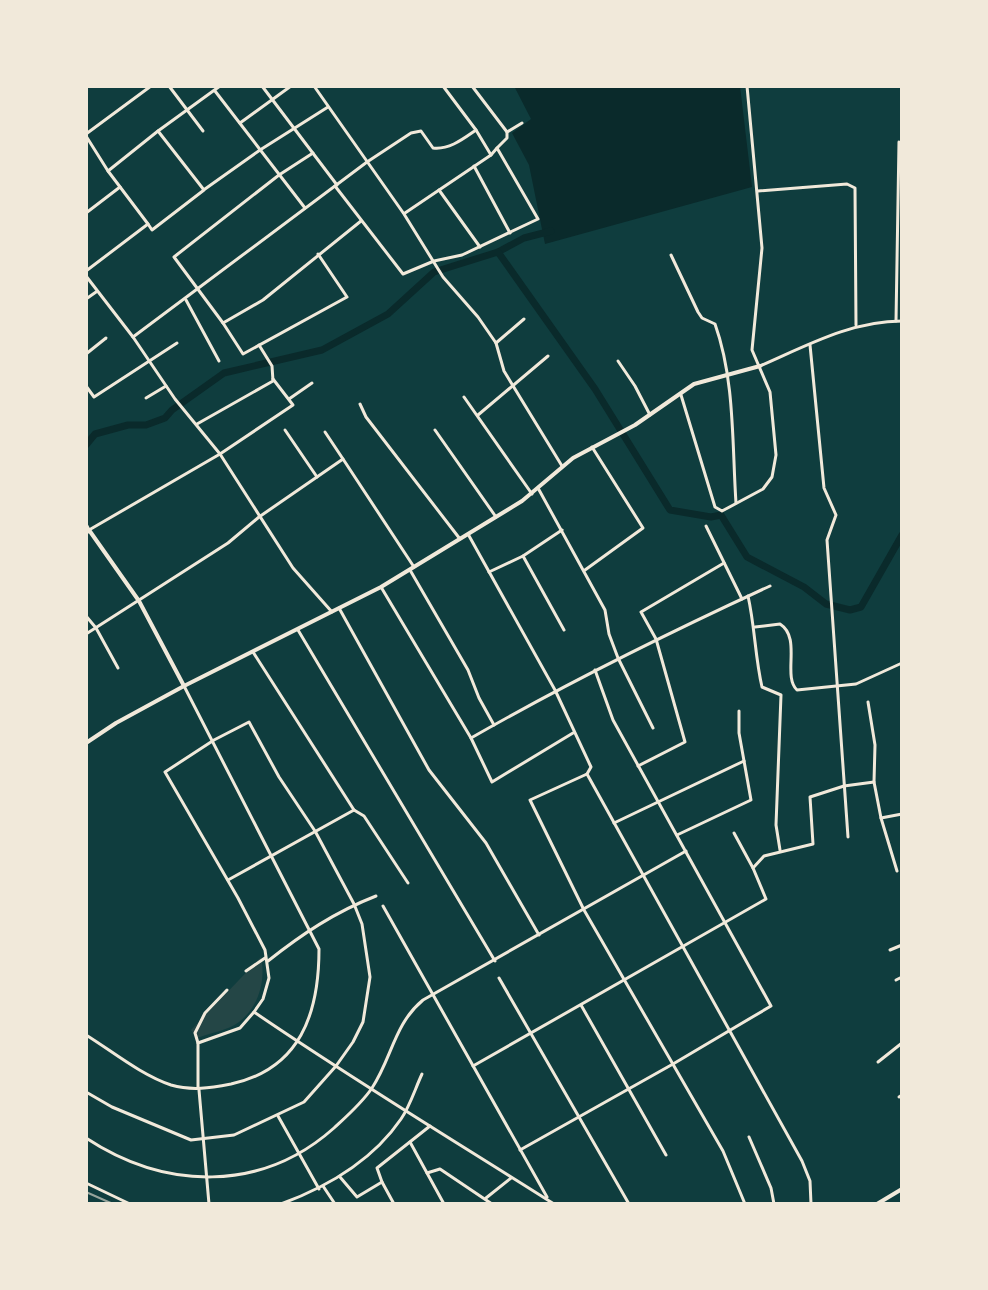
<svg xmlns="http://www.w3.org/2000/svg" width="988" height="1290" viewBox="0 0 988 1290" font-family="Montserrat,sans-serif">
	<rect width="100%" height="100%" fill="#0f3d3e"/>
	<path fill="#244646" d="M261,957C266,980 259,1007 239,1022C229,1030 210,1033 197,1038L191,1030Z"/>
	<polygon fill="#0a2a2b" points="514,86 740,86 752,187 545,244 529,165 512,133 531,119"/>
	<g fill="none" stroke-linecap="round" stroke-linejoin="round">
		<g stroke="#0a2a2b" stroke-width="7">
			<polyline points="498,252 524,238 551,231"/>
			<polyline points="86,445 95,434 128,425 146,425 165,418 172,410 224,373 322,350 388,314 434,272 498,252 595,389 670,510 711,517 721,515 747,557 804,587 826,604 850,610 861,607 902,535"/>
		</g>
		<g stroke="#f1e9da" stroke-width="3">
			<polyline points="169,86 203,131"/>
			<polyline points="262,86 337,185"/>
			<polyline points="314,86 404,214 443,277 478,317 496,343 504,371 562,466"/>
			<polyline points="472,86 507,132 507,138 497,148"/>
			<polyline points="215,91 305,208"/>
			<polyline points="240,123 291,86"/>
			<polyline points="507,132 522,123"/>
			<polyline points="86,134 151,86"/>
			<polyline points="86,136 108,171 148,224 86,271"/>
			<polyline points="313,153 279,175 174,257 223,323 263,300 361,221"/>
			<polyline points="474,166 510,233"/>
			<polyline points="108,171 158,131"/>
			<polyline points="335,186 403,274 434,261 462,255 538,219 497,148 491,155"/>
			<polyline points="205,189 260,150 328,107"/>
			<polyline points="439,190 480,247"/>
			<polyline points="758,191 847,184 855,188 856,325"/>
			<polyline points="86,213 120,187"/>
			<polyline points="405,213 491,155 476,130 443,86"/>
			<polyline points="148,224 152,230 204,190 158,131 220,86"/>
			<path d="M671,255L698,312L702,318L715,324C735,380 732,444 736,503"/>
			<polyline points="86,276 133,337 175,399 220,454 293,568 332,612"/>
			<polyline points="86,299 96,292"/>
			<polyline points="186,300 219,361"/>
			<polyline points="896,321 899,142"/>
			<polyline points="223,323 243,354 347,297 318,254"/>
			<path d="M133,337L367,162L411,133L421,131L433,148C449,150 463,139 476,130"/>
			<polyline points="496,343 524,319"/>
			<polyline points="810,345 824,488 836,515 827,540 848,837"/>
			<polyline points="86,354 106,338"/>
			<polyline points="618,361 635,386 650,415"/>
			<path d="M760,366C806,346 851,321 902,321"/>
			<polyline points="86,386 94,397 177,343"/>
			<polyline points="681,395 715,507 722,511 763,489 772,477 776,455 770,392 752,350 762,248 747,86"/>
			<polyline points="464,397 532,494"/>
			<polyline points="146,398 166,386"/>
			<polyline points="289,399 312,383"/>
			<polyline points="360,404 366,417 460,539"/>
			<polyline points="478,415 548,356"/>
			<polyline points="197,424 273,381 272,366 259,345"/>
			<polyline points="285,430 317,477"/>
			<polyline points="435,430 496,517"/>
			<polyline points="325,432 343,459"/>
			<polyline points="538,488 605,610 609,634 618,658 653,728"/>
			<polyline points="86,524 89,530 220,454 293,405 273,379"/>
			<polyline points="706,526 742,599"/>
			<polyline points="468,534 555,690 591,767 587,774 802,1161 810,1181 811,1204"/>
			<polyline points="523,556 562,530"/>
			<polyline points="410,570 468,670 479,698 494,725"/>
			<polyline points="585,570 643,528 592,447"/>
			<polyline points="489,572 523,556 564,630"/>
			<polyline points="381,587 471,738 492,782 573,733"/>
			<path d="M748,596C755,627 755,657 762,687L781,695L776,825L780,850"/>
			<polyline points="339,608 429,770 486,843 539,935"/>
			<polyline points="86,616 96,628 118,668"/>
			<path d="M755,627L780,624C802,638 782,676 797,690L856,684L902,663"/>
			<polyline points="298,630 495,961"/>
			<polyline points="86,634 228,543 259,517 343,459 414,567"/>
			<polyline points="253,652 354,810 364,816 408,883"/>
			<polyline points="868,702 875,745 874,782"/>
			<path d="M471,738C569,682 668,633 770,586"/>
			<polyline points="638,766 685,742 656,639 641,612 724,563"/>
			<polyline points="587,774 530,800 584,910 723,1151 745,1204"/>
			<polyline points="881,818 902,814"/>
			<polyline points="614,823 744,761"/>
			<polyline points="734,833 753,868"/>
			<polyline points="677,835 751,800 739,733 739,711"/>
			<polyline points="228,880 354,810"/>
			<polyline points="383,906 547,1197"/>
			<polyline points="890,950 902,945"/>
			<path d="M268,961C302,934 335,912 376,896"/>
			<polyline points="246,971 265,958"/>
			<polyline points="499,978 629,1204"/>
			<polyline points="896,980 902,977"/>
			<polyline points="581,1005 666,1155"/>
			<path d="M86,1035C112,1051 141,1075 171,1085C192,1091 210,1088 231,1084C300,1069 319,1014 319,949L184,686"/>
			<polyline points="198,1043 195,1033 205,1013 227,990"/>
			<polyline points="878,1062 902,1043"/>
			<polyline points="473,1066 766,899 753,868 764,856 813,844 810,797 844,786 874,782 881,818 897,871"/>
			<polyline points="198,1088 198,1043 240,1028 254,1012"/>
			<polyline points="199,1090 209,1204"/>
			<path d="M86,1092L112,1107L191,1140L234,1135L304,1102L336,1066L353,1042L363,1022L370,977L362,924L354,904L315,831L279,777L249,722L214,740L165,772L238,898L265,950L269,978L263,999L254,1012C352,1079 453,1140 554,1204"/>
			<polyline points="899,1097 902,1095"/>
			<polyline points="278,1116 319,1189"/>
			<polyline points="749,1137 771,1188 774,1204"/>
			<path d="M86,1138C165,1190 261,1193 334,1128C347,1116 362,1103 372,1088C392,1058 394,1024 423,1000L686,851"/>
			<polyline points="410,1142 444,1204"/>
			<polyline points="520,1150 673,1064 771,1006 613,720 595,670"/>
			<polyline points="427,1173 440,1169 492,1204"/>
			<polyline points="340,1177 357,1197 382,1182 394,1204"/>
			<polyline points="382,1182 377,1168 430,1126"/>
			<polyline points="86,1183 130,1204"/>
			<polyline points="323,1186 335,1204"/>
			<polyline points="486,1198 511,1178"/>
			<path d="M281,1204C327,1187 373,1160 401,1119C410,1106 415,1089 422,1074"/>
		</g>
		<g stroke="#f1e9da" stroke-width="4">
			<polyline points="86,533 89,530 139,601 184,686"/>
			<polyline points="86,743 116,723 184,686 381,587 522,501 573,458 635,425 694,384 760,366"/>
			<polyline points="877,1204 902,1189"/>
		</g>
		<polyline stroke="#97a49c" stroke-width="2" points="86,1192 113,1204"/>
	</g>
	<rect width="988" height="1290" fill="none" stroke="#f1e9da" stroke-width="176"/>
</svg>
